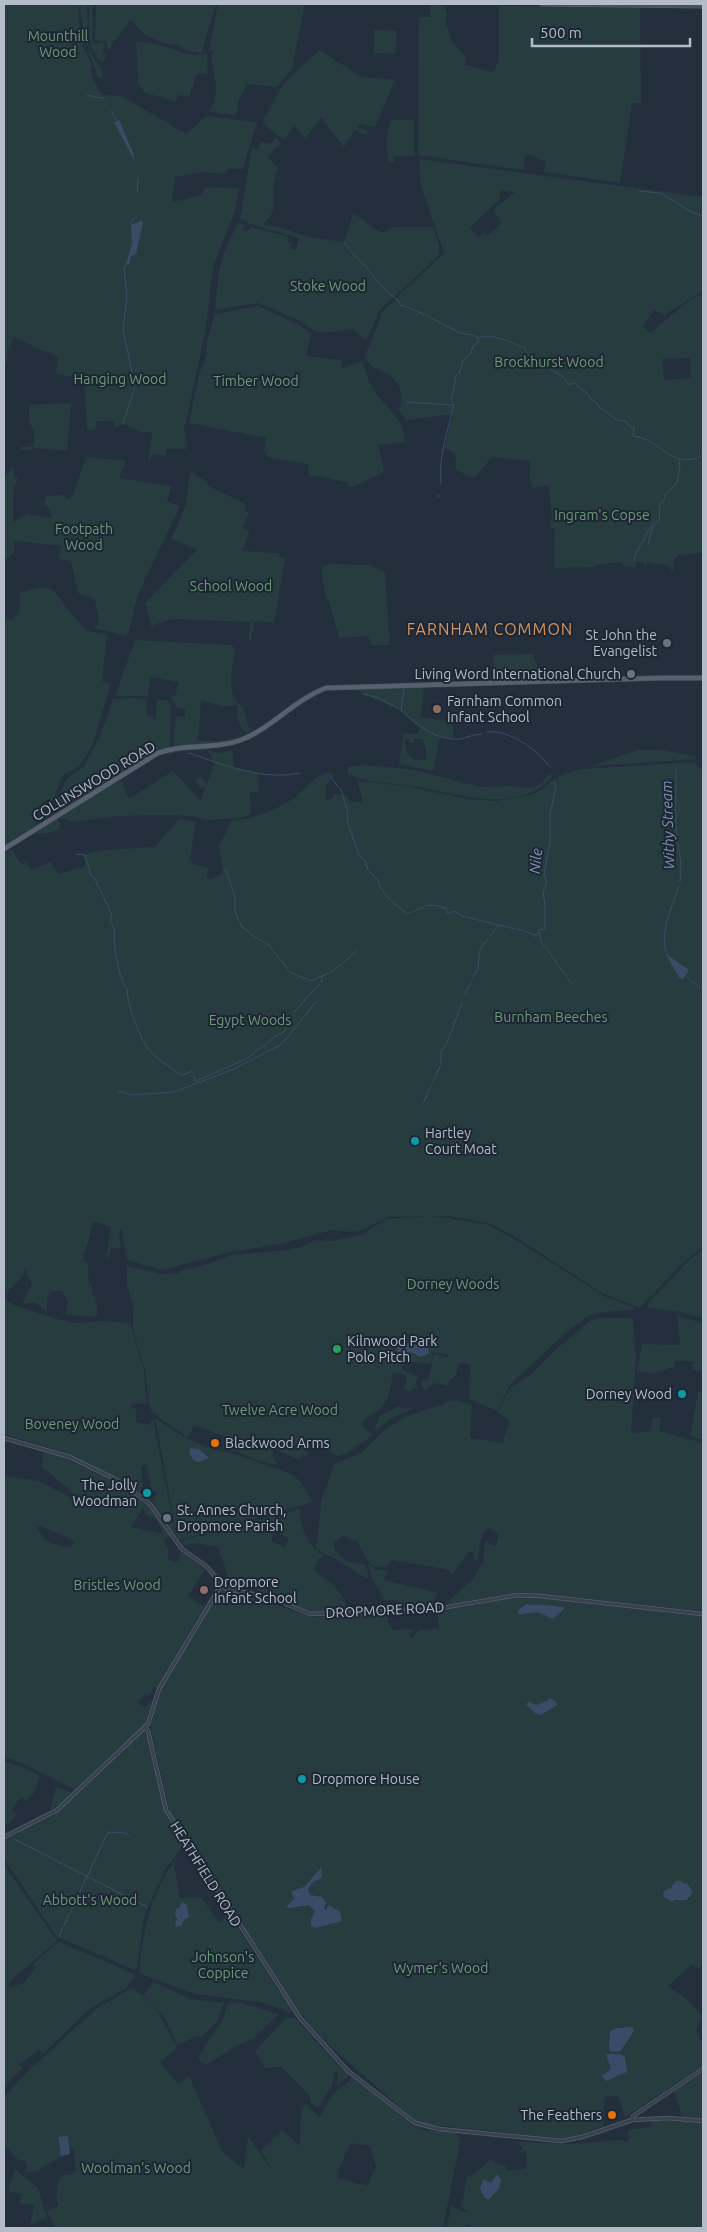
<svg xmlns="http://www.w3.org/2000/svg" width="707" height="2232" viewBox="0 0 707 2232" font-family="Ubuntu,sans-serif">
	<rect width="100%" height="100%" fill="#242f3e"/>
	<g fill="#263c3f" fill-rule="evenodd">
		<path d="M4,4H80L78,16L83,47L91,63L92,77L102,95L122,96L186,134L206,116L257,122L243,169H227L225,174L201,172L175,177L172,202L202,195L205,187L239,188L235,211L213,267L206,327L186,424L184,425L187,449H167L166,456L152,454L151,459H148L152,432H140L125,424L114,427V421H97L95,430H87L84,379L56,374L58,357C51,352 43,352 35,347C28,344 22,340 14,337L8,351L6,365H4Z"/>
		<polygon points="81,4 87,4 88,44 93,57 102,69 103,77 98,78 87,45 80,10"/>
		<path d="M89,4H93L92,43L98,44L100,41L95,40L96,4H216L201,54H199L207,55L208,73L197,74L189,97L179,95L176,102L143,92L138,83L136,41C144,42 152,43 160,45C173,49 184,54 198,55L199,52H189L180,46L167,44L146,36L131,20L108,50L106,41H100L105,43L103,51L107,57L102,63C84,45 90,27 89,4Z"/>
		<polygon points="218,4 305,4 292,69 277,87 247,84 239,99 236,115 209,112 214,102 216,88 211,56 213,51 209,50"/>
		<polygon points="430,5 444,5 447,14 446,23 452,41 466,58 464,65 493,72 499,61 499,6 640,7 641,103 632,103 620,183 544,172 546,162 529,154 525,157 523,170 418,155 419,17 430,17"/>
		<polygon points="374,30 397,31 395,54 374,53"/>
		<polygon points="319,50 362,77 395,80 375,127 360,124 358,127 368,131 366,135 355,130 344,147 321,117 306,138 294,126 284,140 265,125 263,120 284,83"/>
		<path d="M391,120H414V156H394V162L389,163C386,148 386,135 391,120Z"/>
		<path d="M275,137L283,144L276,147L268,157L278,168L273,187L274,211L263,225L278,227L308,237L344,242L353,214C365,219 371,229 383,233L394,227H433L439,245V255L380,310L367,339H365L353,329L330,332H317L309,328L301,321L258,303L215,310L219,270L224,253L238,222L244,225L243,230L248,231L251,227L288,237V242L291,243L290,248L296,250L299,238L250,224L240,218L252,148L258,150L261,142L271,144Z"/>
		<path d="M419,159L703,197V291L664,315L654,310L643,326L650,333L690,300L703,294V553L678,555L673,560L674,575L669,566L648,562L644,568V563L636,562L635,571L633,567L623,566L622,562L595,565V567L554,568L555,528H550L552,513L548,485L532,488L529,473L530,469L529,461L492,457L476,476L471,477L456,470L455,453L444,448L453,414L407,420L398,409C405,400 400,385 392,377C383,369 368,369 365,355L377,328L382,312L444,253L421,186ZM500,190L515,192L493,210L502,223L487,236L484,232L478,237L470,227L499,200ZM690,358L691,378L664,380L662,359Z"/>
		<path d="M258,306L298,324L311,333L306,356L342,360L341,368L362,361C366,370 368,382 374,390C387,410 404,416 405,443L403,442L378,445L384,472L355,486L348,487V483L319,476H309L308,464L267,457L264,450L266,438L189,423L199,374L206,357L207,341L215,314Z"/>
		<polygon points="68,403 71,405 67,451 34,448 31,444 32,450 21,450 21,447 29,447 30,444 34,443 34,432 29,421 29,405"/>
		<path d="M87,457L126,461L119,478L171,486L167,502L180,506C166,537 150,567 137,598C132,610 133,625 126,636L94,628L99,624L95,600L78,593L71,561L58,559L62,546L15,541L14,552L4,561V477L13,467L14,477L18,478L13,492V522L28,514L51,518L50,509L44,505L46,496L60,495L70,500C78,486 80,471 87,457Z"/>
		<path d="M191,472L207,482L208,486L246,504L244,511L249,513L242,528L250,532L242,551L279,553V557L285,558L274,623L254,621L251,641L249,640L250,622L172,619L153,625L152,629L145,603L197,550L171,538C178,525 185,511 187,496C189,488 187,480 191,472Z"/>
		<path d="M330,564L369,565L385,572L390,645H371L368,636L339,638C336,624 332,613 328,598L326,599L321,568Z"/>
		<path d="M39,588H50L54,591C61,599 81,627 87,630C93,633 101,633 107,635L102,681L111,684L91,749L79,766L62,776L53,801L47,799L30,815L37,824L40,822L39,825L4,848V619L12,620L20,610V592Z"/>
		<path d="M135,640L232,645L235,650C233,668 224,696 243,707L248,726L252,730L247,733C237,726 237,716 237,705L223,707L201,700L198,741H222L245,735L226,743L173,746L176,716L185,717V709L176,707L173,699L170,698L171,696H175L179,682L150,677L148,696H115Z"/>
		<polygon points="533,654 541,677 540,679 494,680 493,655"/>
		<path d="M424,687L421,717L453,722V739L440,737L433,771L399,764L404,733L418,734L420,728L398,709L360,693V689ZM408,739L409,743H414V739H422L426,750V759C411,764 405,753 405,740Z"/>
		<polygon points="134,698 146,700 147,715 153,716 154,719 156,719 157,700 166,700 171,705 170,747 153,754 43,821 51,815 66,780 84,766 101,734 113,699"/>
		<polygon points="208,747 208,750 221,753 232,750 234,767 258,772 259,791 250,793 251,814 240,818 208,820 190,816 164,815 116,816 76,822 61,819 61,816 117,781 122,782 129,799 173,771 201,801 206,786 201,789 195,780 200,776 207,785 214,762 208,750 185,751 168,754 167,752"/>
		<polygon points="638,750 660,750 695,756 696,759 591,766"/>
		<path d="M694,762L703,771V1247L685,1261L641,1307H637L602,1293L522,1241L492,1224L449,1216L388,1217L362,1230L350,1232L332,1230L285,1243L231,1252L162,1270L127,1260L122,1230H119L121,1248H111L109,1256L106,1259L111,1227L93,1221L83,1260L88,1264L89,1284L92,1286V1296H95L98,1317L66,1315L68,1301L62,1291H51L47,1299V1312L36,1303H22L32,1285L25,1269L22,1277L7,1293L4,1292V854L12,850L22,865L25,862L32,870L51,862L58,874L86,866L83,855L102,850L155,847L179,819L196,822L190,859L194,864L209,868L206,876L210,880L223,873L219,846L231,821C252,819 277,810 294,798C304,790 313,777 325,773L336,774L327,783L325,798L327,800L333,798L334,794L346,795L350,801L363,803L357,781L406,786L468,799L496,801L530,795L543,789L549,783L563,774L583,769Z"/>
		<path d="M363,765L415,770L480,787L509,786L534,788L541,783L551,772L552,778C513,816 458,793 412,786C391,783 367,784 348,774V767Z"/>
		<polygon points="57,818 61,823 58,830 49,833 33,834"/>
		<path d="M432,1216L486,1224L518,1241L604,1296L633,1307L634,1310L605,1312L588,1316L561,1337L510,1385L497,1411L469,1399L470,1364L459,1363L456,1376L449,1380L448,1386L436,1383L424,1390L420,1383L423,1379L428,1381L434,1354L448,1357V1355L433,1352L431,1364L404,1361L402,1370L417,1376L416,1384L419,1389L413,1388L412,1392L404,1390L407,1376L393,1373C391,1385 389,1402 379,1411C371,1417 367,1413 362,1426L373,1435L346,1454L336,1456L314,1438L305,1447L308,1454L302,1456L299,1460L274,1449L272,1456L278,1465L262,1462L236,1451L222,1450L226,1437L194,1425L188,1438L153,1413L150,1408L145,1371L133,1330V1306L127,1285V1266L161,1274L179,1273L181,1271L208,1264L231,1255L287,1250L301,1247L315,1240L332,1241L362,1235L386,1219Z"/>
		<polygon points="703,1250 703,1318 680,1312 648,1308 648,1303 689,1260"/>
		<polygon points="4,1299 14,1305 57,1319 76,1323 100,1321 130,1323 144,1371 147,1404 132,1403 131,1408 136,1409 136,1422 149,1425 153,1419 176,1537 151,1505 157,1492 152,1491 146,1464 141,1466 143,1482 140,1493 113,1476 64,1452 4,1434"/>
		<polygon points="677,1316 703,1323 703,1371 693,1370 693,1361 675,1361 674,1367 655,1372 655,1374 637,1371 642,1344 680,1345"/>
		<path d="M600,1318H631L633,1322L636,1359L631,1433L650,1431L653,1418L661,1417L659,1431L703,1443V1611L520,1592L449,1604L448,1602L473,1579L483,1562L485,1542L496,1546L499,1534L488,1528C479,1537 480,1547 478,1559L475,1562L473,1552H468L453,1574L445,1569L392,1560L387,1566L374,1567L367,1560L356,1539L353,1541L345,1535L334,1542L335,1550L345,1560L365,1565L369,1575L367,1579L334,1558L316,1550L321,1508L320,1504L334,1464L363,1452L383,1431L406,1416L421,1412L425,1409L444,1405L445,1402L457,1400L472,1406L470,1438L503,1443L509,1420L497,1412L511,1387L530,1375L555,1350L590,1321Z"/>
		<polygon points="698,1392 703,1392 703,1440 690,1436"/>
		<polygon points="398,1406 403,1409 414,1408 392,1418 376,1430 374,1429 380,1416"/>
		<polygon points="155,1418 187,1439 215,1450 235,1454 291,1474 300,1481 313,1502 180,1540 177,1538"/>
		<path d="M44,1452L69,1460L109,1478L146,1501L172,1536L163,1540L168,1547V1560L178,1562L181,1551L205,1570L188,1596L204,1607L157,1688L154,1687L149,1696L145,1695L139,1700L138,1703L145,1707L152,1701L145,1726L122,1744L75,1790L28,1766L4,1756V1476L39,1481L71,1498L72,1494L69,1489L42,1467ZM143,1508L146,1514L156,1519L164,1534L131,1527ZM35,1524L74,1540L72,1547C51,1545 45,1542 35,1524Z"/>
		<path d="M300,1509C300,1529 308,1546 324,1556C317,1559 315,1563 315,1571C331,1582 344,1592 348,1612L317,1614L286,1603L257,1590L225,1586L205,1562L231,1585L218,1547L195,1543L184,1546L182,1542L186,1539ZM275,1531L289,1538L285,1547L271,1541Z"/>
		<polygon points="368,1563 375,1569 388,1571 384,1580 438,1593 429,1607 401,1610 399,1600 384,1600 371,1576"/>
		<polygon points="220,1589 257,1598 310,1617 387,1614 388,1623 393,1630 415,1629 408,1635 412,1639 419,1630 439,1629 437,1612 519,1596 703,1615 703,1960 700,1968 691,1965 668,1986 688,2000 702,2016 696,2029 700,2040 703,2041 703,2066 625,2117 618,2096 605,2097 603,2126 579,2135 558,2139 417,2123 327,2043 300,2013 256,1949 170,1814 150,1726 155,1705 160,1691"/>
		<polygon points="145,1730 167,1816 185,1845 165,1869 143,1920 137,1968 134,1970 56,1936 4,1859 4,1839 53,1815 130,1742"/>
		<polygon points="4,1761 23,1767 40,1776 34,1793 26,1801 21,1797 12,1810 17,1814 9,1823 4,1825"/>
		<polygon points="56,1787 73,1793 50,1811 50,1808"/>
		<path d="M177,1857L174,1865L180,1898L201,1897L219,1922L229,1914L293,2013L260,2002L194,1994L139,1973C143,1930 151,1891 177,1857Z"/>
		<polygon points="4,1865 57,1941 9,1982 10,1987 24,1983 35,1967 32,1965 59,1942 133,1973 135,1976 126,1988 90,2009 42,2054 39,2049 19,2065 23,2068 4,2086"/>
		<polygon points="153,1982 190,1999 224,2003 217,2021 202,2037 197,2036 177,2045 165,2019 144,1995"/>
		<path d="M131,1988C155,1998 166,2027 177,2048L160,2062L178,2084L189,2076L223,2153L244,2169L248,2136L275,2174L261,2151L282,2130L300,2146L301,2110L306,2104L319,2117L333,2094L352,2078L379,2097L412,2125L423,2130L457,2132L460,2142L443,2228H55L47,2211L58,2206C56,2195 55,2184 62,2175H70L76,2171L73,2148H70L68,2136L58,2138L61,2156L39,2170L26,2173L27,2166L25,2160H18L4,2144V2097L26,2073L96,2009ZM351,2143L370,2146L376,2167L367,2186L338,2178V2171Z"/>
		<polygon points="237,2002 279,2014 253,2039 238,2045 206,2065 197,2059 223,2019 227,2005"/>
		<polygon points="286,2018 295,2018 336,2063 350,2075 337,2085 338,2074 335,2071 332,2085 320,2106 316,2107 310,2101 310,2096 282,2067 265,2068 255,2051"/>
		<polygon points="703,2073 703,2119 682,2117 674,2091"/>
		<polygon points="667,2120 703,2123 703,2228 472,2228 467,2223 464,2228 447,2228 451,2206 468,2213 468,2211 461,2208 467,2177 476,2173 490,2159 498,2164 505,2166 508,2171 527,2168 526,2150 520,2155 522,2148 519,2143 523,2142 573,2144 620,2140 629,2142 628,2130 650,2127 651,2121"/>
		<polygon points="15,2169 38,2188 47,2218 30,2225 34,2205 20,2203 22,2194 8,2191"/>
	</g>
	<g fill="#394c67">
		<polygon points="119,120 134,155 132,156 114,122"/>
		<polygon points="141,221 143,222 136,254 131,256 129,264 126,265 132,243 131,225"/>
		<polygon points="666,954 689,970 683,979 679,978"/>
		<polygon points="404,1342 428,1348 429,1353 421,1357 411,1352 401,1356 397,1351 398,1345"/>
		<polygon points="191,1448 199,1449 209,1458 199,1462 193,1460 189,1452"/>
		<path d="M527,1604C535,1606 536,1604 543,1605C550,1605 556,1607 564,1607V1609L554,1618C548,1618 548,1616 542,1614C536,1611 528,1613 521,1615L518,1613L519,1609Z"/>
		<polygon points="549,1698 555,1701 557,1705 541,1715 535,1713 526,1704 529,1702 536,1705 547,1701"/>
		<polygon points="321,1868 322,1877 312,1883 308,1889 310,1895 322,1897 326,1903 324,1909 326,1910 329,1905 340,1912 342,1921 315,1928 311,1925 311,1919 315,1912 309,1905 289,1908 286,1907 295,1898 292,1895 292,1891 304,1887"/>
		<polygon points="676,1881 681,1881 684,1884 687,1883 691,1889 689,1890 692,1890 691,1896 686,1900 675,1900 672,1902 664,1897 663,1892 669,1888 672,1889 672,1886"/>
		<polygon points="182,1902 187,1905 189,1917 185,1919 181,1926 176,1927 175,1922 178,1919 175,1916 176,1909 179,1908"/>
		<path d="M631,2027L634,2030C633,2033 622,2050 620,2051C617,2052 614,2051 612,2052L609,2050L610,2031L617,2028Z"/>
		<polygon points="606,2054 619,2054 625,2057 627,2072 606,2081 602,2076 611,2069"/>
		<polygon points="68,2136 70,2154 61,2156 58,2137"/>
		<polygon points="497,2174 501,2179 499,2189 489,2199 485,2198 480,2189 483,2179 491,2183"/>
	</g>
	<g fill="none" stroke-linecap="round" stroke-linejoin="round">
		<g stroke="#394c67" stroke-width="1">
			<polyline points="87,95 105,99"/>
			<polyline points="111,111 117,121"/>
			<polyline points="133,156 134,159"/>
			<polyline points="137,191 138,179"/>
			<polyline points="639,191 660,193 692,212 703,216"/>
			<polyline points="131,225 131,223 135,217"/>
			<path d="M344,241C351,254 361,261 370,272C380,284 385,292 398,300L400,305C420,311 437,321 456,331C464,335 471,333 478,338C492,332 511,343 525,348L527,355C536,358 542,365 551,370C558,374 564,376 569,385L574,383L588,394L591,400H593L599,405V407L617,420L626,421L628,425L634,428L633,436C662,439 671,472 703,455"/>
			<polyline points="406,402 453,405"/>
			<polyline points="123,424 135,386 123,330 127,296 124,268 126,264"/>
			<path d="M441,483C438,457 448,430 454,405L451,400L456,378L454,377L459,374L463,360L471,353L473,346L478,342V338"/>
			<polyline points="438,497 438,495"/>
			<polyline points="648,544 653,526"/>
			<polyline points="635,560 634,557 650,528 659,520 660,504 664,500 666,493 677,483 680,467 679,460"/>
			<path d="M404,688L401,710C416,724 436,741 459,739C467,738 474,734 482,734"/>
			<polyline points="363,694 379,698 401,710"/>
			<path d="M487,732C508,729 537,749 549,766"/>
			<path d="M189,753C225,765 261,781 300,773"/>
			<polyline points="676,768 676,830 681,864 680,882"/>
			<polyline points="331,778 341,790 347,809 348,824 359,855 365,861 368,870 378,880 379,885 388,898 407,914 424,907"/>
			<path d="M76,854L85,855L91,875L95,879L112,915L110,919L115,932C112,943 119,980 127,988C127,1004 139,1037 149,1050C157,1059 170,1067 180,1074L183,1075L192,1071L196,1081L246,1059L277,1035L283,1033L295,1011L322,981V976L333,971L358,950"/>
			<polyline points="225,868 235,896 235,912 242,927 260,940 267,943 290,972 311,981 322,976"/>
			<polyline points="427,906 432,905 446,908 447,914 454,911 462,916 515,929"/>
			<polyline points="518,929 536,935"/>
			<polyline points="539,931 541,941 571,983"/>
			<polyline points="490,937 499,925"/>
			<polyline points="535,937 539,930 545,929 545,906 543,892 547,882 544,875 550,841 550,814 556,786 554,782"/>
			<path d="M667,955C659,932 672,908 679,886"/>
			<polyline points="687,978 703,990"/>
			<polyline points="465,995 478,967 480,949 488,939"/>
			<polyline points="118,1091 131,1095 174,1092 234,1069 282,1044 316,1002"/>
			<polyline points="423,1104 441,1064 441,1051 446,1045 462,1003"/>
			<polyline points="14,1839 147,1907"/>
			<polyline points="59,1936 108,1832 126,1833 129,1836"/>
		</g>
		<defs>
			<g id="tertiary">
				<polyline points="4,1438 70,1457 117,1480 149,1503 182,1549 206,1566 226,1589 269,1597 310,1614 430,1610 517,1595 540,1596 703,1614"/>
				<polyline points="145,1727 148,1731 166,1810 300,2018 348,2071 415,2123 439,2129 561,2141 582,2137 632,2120 668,2118 703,2121"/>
				<polyline points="4,1837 57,1810 148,1724 159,1689 221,1585"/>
				<polyline points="632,2120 633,2116 703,2069"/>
			</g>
			<polyline id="secondary" points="542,4 703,6"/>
			<path id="primary" d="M4,849L158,753C185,743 214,750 241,740C272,728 294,700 326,688L659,678H703"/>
		</defs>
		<use href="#tertiary" stroke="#565f6c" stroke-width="4.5"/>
		<use href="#secondary" stroke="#565f6c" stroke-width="5"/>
		<use href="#primary" stroke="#414a57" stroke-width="5.5"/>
		<use href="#tertiary" stroke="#38414e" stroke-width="3"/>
		<use href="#secondary" stroke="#465061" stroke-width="4"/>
		<use href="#primary" stroke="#56606e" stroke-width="4.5"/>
	</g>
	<g fill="#6b7280" stroke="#1d2633" stroke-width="2">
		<circle cx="667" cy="643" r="5"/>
		<circle cx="631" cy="674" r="5"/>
		<circle cx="167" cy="1518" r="5"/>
	</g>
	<g fill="#8d6e63" stroke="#1d2633" stroke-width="2">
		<circle cx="437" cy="709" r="5"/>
		<circle cx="204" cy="1590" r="5"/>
	</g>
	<g fill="#0f9aa8" stroke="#1d2633" stroke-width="2">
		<circle cx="415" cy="1141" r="5"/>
		<circle cx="682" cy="1394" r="5"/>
		<circle cx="147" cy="1493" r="5"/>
		<circle cx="302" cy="1779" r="5"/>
	</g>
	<circle fill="#2e9e5b" stroke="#1d2633" stroke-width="2" cx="337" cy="1349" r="5"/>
	<g fill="#e8710a" stroke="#1d2633" stroke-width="2">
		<circle cx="215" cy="1443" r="5"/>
		<circle cx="612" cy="2115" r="5"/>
	</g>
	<g text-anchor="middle" stroke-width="4" stroke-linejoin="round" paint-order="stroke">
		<g font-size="14" fill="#6b9a76" stroke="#1d2633">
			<text x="58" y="41">Mounthill<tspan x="58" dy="16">Wood</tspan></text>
			<text x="328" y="291">Stoke Wood</text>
			<text x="549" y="367">Brockhurst Wood</text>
			<text x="120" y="384">Hanging Wood</text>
			<text x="256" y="386">Timber Wood</text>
			<text x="602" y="520">Ingram's Copse</text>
			<text x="84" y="534">Footpath<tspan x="84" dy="16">Wood</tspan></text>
			<text x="231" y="591">School Wood</text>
			<text x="551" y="1022">Burnham Beeches</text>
			<text x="250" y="1025">Egypt Woods</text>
			<text x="453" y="1289">Dorney Woods</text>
			<text x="280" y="1415">Twelve Acre Wood</text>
			<text x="72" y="1429">Boveney Wood</text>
			<text x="117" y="1590">Bristles Wood</text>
			<text x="90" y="1905">Abbott's Wood</text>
			<text x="223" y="1962">Johnson's<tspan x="223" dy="16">Coppice</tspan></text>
			<text x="441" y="1973">Wymer's Wood</text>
			<text x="136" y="2173">Woolman's Wood</text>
		</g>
		<g font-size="14" fill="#b4bcc9" stroke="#1d2633" text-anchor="start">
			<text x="657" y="640" text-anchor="end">St John the<tspan x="657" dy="16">Evangelist</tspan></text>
			<text x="621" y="679" text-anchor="end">Living Word International Church</text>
			<text x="447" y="706">Farnham Common<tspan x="447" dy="16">Infant School</tspan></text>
			<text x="425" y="1138">Hartley<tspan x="425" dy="16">Court Moat</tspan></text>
			<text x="347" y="1346">Kilnwood Park<tspan x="347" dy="16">Polo Pitch</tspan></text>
			<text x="672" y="1399" text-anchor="end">Dorney Wood</text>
			<text x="225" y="1448">Blackwood Arms</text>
			<text x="137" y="1490" text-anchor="end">The Jolly<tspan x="137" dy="16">Woodman</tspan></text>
			<text x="177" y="1515">St. Annes Church,<tspan x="177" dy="16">Dropmore Parish</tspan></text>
			<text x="214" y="1587">Dropmore<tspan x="214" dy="16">Infant School</tspan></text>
			<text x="312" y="1784">Dropmore House</text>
			<text x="602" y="2120" text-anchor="end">The Feathers</text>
		</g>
		<g font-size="14" fill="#b4bcc9" stroke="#1d2633">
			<text transform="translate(94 781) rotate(-31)" y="5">COLLINSWOOD ROAD</text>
			<text transform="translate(385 1610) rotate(-3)" y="5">DROPMORE ROAD</text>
			<text transform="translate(206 1874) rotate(58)" y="5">HEATHFIELD ROAD</text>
		</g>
		<g font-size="15" font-style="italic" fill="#7c92b1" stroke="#1d2633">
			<text transform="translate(668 825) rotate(-92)" y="5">Withy Stream</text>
			<text transform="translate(536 861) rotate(-85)" y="5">Nile</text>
		</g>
		<g font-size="16" letter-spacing="1" fill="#d59563" stroke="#1d2633">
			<text x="490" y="635">FARNHAM COMMON</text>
		</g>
	</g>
	<rect width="707" height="2232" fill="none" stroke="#b4bcc9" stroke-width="10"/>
	<path d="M532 38v8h158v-8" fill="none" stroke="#b4bcc9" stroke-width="2.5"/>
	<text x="540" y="38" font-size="15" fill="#b4bcc9" stroke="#1d2633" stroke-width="4" paint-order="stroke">500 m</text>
</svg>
